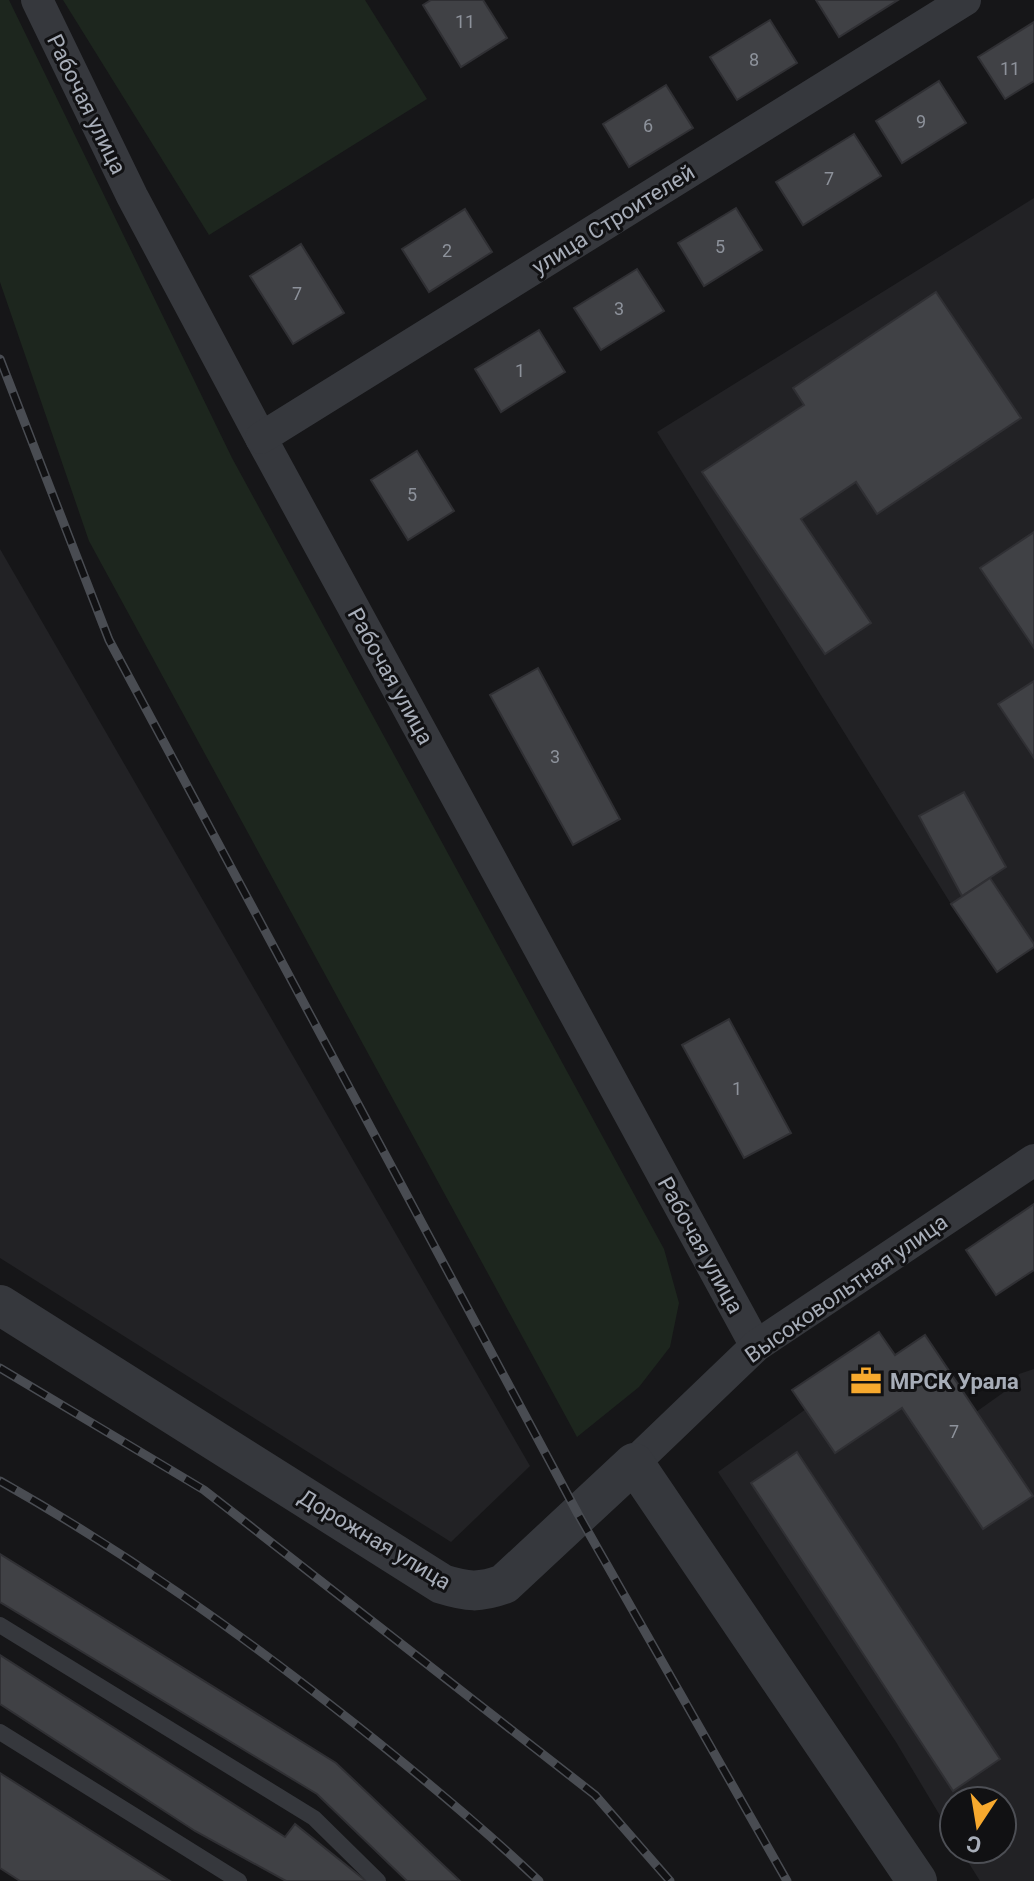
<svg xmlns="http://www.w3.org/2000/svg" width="1034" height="1881" viewBox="0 0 1034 1881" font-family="Roboto,sans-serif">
	<rect width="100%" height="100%" fill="#161618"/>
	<g fill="#222225">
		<polygon points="1034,198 1034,947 951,904 657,432"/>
		<polygon points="0,549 530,1466 451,1542 0,1258"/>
		<polygon points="1034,1369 1034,1881 980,1881 960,1849 1002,1849 1002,1801 954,1801 954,1839 896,1742 718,1472 806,1409 902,1408 976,1412 1014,1385 1019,1374"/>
	</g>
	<g fill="#1d261e">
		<polygon points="0,0 9,0 232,458 664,1249 679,1303 670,1347 639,1387 577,1437 89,541 0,282"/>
		<polygon points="63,0 365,0 427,99 209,235"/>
	</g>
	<g fill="#404145" stroke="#303034" stroke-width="2">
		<polygon points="431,0 483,0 507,38 461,67 423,5"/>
		<polygon points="816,0 898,0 839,37"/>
		<polygon points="770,20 797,63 737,100 710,57"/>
		<polygon points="1034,22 1034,81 1005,99 978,57"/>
		<polygon points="939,81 966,123 902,163 876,121"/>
		<polygon points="666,85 693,128 629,167 603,124"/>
		<polygon points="854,134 881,176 803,225 776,182"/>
		<polygon points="736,208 762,250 704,286 678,243"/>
		<polygon points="465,209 492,252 429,292 402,249"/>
		<polygon points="301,244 344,313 293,344 250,276"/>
		<polygon points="637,269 664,311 601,350 574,308"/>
		<polygon points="936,292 1021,418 877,514 856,482 801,519 871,623 825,654 702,472 804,405 793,388"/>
		<polygon points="539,330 565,372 501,412 475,369"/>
		<polygon points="417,451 454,511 408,540 371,480"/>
		<polygon points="1034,532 1034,648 980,568"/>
		<polygon points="538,668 620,819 573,845 490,695"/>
		<polygon points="1034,681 1034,758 998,704"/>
		<polygon points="964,792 1006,867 962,896 919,816"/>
		<polygon points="990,878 1034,944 1034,947 997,972 951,904"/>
		<polygon points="729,1019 791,1133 744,1158 682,1045"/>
		<polygon points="1034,1204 1034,1270 996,1295 966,1250"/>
		<polygon points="879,1332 895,1355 925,1335 1033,1496 983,1529 902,1408 835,1453 792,1390"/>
		<polygon points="797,1452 1000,1759 953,1791 751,1483"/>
		<polygon points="0,1554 336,1763 460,1881 407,1881 317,1794 0,1602"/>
		<polygon points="0,1655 285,1837 295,1824 366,1881 286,1881 195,1831 0,1704"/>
		<polygon points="0,1773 170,1881 20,1881 0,1868"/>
	</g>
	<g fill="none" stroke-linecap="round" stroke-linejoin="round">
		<g stroke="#36383d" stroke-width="16">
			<polyline points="0,1625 314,1818 378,1881"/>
			<polyline points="0,1732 239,1881"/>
		</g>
		<g stroke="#36383d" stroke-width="32">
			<polyline points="37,0 132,196 261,438 756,1346"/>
			<polyline points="261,438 965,0"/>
			<polyline points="634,1463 756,1346 1034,1160"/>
		</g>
		<path stroke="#36383d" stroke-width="40" d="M0,1305L442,1584C468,1592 479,1593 504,1584L634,1463L917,1881"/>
		<defs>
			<g id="rail">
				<polyline points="0,359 109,640 578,1514 787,1881"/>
				<polyline points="0,1368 204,1490 595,1795 670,1881"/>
				<path d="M0,1481C127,1553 240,1633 355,1724C418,1774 480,1825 539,1881"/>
			</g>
		</defs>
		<use href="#rail" stroke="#494c52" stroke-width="9"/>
		<use href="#rail" stroke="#111113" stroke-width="6" stroke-dasharray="18" stroke-linecap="butt"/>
	</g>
	<defs>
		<symbol id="office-bare" viewBox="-9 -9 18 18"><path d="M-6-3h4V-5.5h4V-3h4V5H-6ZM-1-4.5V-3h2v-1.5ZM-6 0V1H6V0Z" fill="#f7a92e" stroke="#111113" stroke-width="2.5" paint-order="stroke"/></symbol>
	</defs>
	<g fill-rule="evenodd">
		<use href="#office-bare" x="844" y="1359" width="44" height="44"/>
	</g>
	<g text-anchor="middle" stroke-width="6" stroke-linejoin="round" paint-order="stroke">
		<g font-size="18" fill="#8d929b">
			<text x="465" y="28">11</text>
			<text x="754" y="66">8</text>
			<text x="1010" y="75">11</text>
			<text x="921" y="128">9</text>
			<text x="648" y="132">6</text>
			<text x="829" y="185">7</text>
			<text x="720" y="253">5</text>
			<text x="447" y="257">2</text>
			<text x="297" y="300">7</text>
			<text x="619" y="315">3</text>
			<text x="520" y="377">1</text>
			<text x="412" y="501">5</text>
			<text x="555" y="763">3</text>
			<text x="737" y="1095">1</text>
			<text x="954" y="1438">7</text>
		</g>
		<g font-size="22" fill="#a7adb8" stroke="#111113">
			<text transform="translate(87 104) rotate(64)" y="8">Рабочая улица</text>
			<text transform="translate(613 219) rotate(-32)" y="8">улица Строителей</text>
			<text transform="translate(391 676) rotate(61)" y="8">Рабочая улица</text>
			<text transform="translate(701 1245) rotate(61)" y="8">Рабочая улица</text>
			<text transform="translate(846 1288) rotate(-35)" y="8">Высоковольтная улица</text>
			<text transform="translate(375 1539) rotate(31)" y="8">Дорожная улица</text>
		</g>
		<g font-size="22" font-weight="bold" fill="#a7adb8" stroke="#111113" text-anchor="start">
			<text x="890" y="1389">МРСК Урала</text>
		</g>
	</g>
	<g transform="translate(978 1825) rotate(192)"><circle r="38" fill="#111113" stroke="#4d4f55" stroke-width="2"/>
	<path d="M0-6L14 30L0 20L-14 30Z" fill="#f7a92e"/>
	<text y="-12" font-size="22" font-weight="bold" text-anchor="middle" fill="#a7adb8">С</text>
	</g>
</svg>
